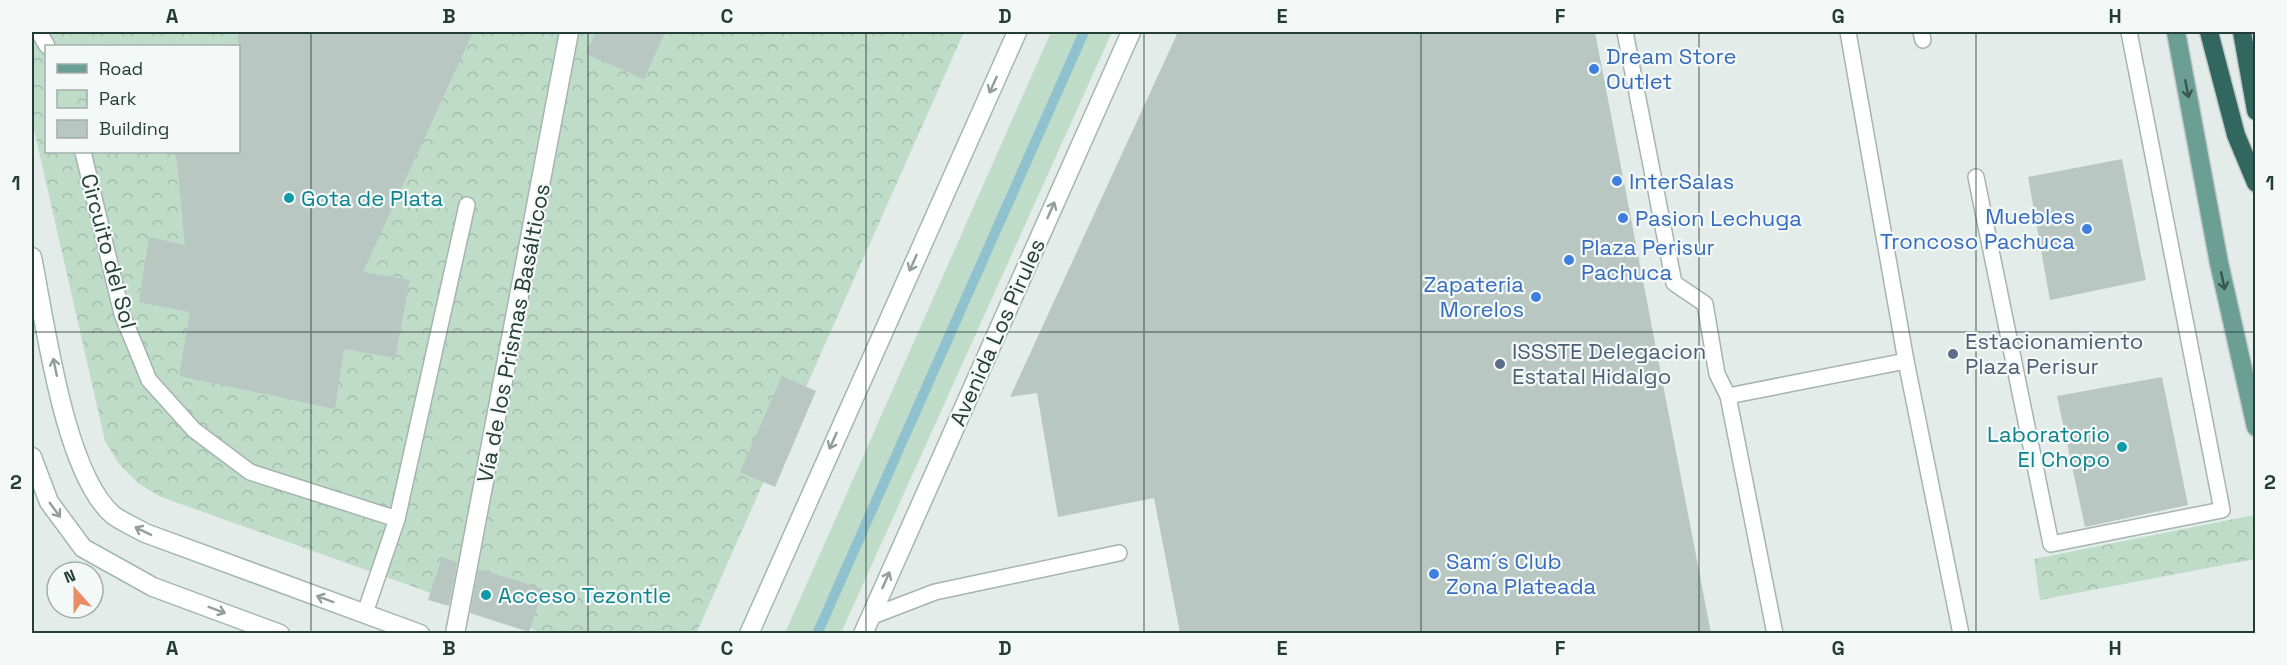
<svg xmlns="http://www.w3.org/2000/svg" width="2287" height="665" viewBox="0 0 2287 665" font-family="'Space Grotesk',sans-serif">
	<defs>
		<pattern id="park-crowns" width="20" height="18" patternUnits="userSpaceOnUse" patternTransform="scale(1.5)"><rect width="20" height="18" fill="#bedcc8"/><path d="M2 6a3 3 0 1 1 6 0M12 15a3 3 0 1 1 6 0" fill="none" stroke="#a3beac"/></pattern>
	</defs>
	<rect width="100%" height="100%" fill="#e3ece9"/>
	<g fill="url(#park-crowns)" fill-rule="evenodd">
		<path d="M32,32H964L696,634L543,633L161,497L139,484L119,464L105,441L32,121ZM46,46H238V152H46Z"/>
		<polygon points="2254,515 2255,559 2040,600 2034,559"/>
	</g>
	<polygon fill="#bedcc8" points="1051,32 1112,32 841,633 785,633"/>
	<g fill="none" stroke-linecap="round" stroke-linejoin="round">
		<polyline stroke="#8fc1ce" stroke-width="10" points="817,634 1084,32"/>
	</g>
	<g fill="#b9c7c2">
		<polygon points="238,32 473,32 363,272 410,280 395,358 344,349 335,409 179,376 190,312 139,302 149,237 185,245 176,152 238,152"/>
		<polygon points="596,32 665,32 644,79 586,54"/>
		<polygon points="1178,32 1595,32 1711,633 1180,633 1154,498 1058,517 1037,393 1010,397"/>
		<polygon points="2122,159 2146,280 2050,300 2028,177"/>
		<polygon points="782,376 816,391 775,487 740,472"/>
		<polygon points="2162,377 2188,505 2085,527 2057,396"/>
		<polygon points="442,557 457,562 449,606 428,600"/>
		<polygon points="479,569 543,589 529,632 470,613"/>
	</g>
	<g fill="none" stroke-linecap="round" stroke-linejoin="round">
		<defs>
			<g id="lane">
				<polyline points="39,32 47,46"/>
				<polyline points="1625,32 1674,283 1705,304 1717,374 1728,396 1775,634"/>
				<polyline points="1848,32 1906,361 1961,634"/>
				<polyline points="1921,32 1923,40"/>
				<polyline points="83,152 122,314 149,380 194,430 250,472 397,519"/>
				<polyline points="1976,177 2051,544 2222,510 2129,32"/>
				<polyline points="1728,396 1906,361"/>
				<polyline points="365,613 397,519 467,205"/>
				<polyline points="870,617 935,592 1119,553"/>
			</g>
			<polyline id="street" points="455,634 569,32"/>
			<g id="secondary">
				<path d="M32,257C45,321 64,473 113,515C122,522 135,527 145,533L420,634"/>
				<polyline points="32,457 49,502 83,548 153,587 280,634"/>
				<polyline points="749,634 1017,32"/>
				<polyline points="863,634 1131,32"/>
			</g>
			<polyline id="primary" points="2176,32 2219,263 2256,427"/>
			<g id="highway">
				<polyline points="2209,32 2236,135 2256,183"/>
				<polyline points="2242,32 2256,111"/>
			</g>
		</defs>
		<use href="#lane" stroke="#a6b4b0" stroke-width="18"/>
		<use href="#street" stroke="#a6b4b0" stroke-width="21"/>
		<use href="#secondary" stroke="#a2b7b1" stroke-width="21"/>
		<use href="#primary" stroke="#c2c9c7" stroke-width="21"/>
		<use href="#highway" stroke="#c2c9c7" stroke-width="21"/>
		<use href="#lane" stroke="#fff" stroke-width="15"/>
		<use href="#street" stroke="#fff" stroke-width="18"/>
		<use href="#secondary" stroke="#fff" stroke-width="18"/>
		<use href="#primary" stroke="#6b9f94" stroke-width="18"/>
		<use href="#highway" stroke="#32675f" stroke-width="18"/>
	</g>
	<defs><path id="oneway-shaft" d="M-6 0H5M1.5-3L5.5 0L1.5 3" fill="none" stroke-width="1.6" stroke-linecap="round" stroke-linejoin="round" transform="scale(1.5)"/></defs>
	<g stroke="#929e9b">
		<use href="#oneway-shaft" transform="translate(993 85) rotate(114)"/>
		<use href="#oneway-shaft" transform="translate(1051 210) rotate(-66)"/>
		<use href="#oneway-shaft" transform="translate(913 263) rotate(114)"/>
		<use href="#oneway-shaft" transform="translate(55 367) rotate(-102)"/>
		<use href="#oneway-shaft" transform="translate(833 441) rotate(114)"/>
		<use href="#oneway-shaft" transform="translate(55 510) rotate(54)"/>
		<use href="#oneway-shaft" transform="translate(143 531) rotate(-154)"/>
		<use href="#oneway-shaft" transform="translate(886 580) rotate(-66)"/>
		<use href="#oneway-shaft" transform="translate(325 599) rotate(-160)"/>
		<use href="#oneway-shaft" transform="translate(217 610) rotate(20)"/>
	</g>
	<g stroke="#36564e">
		<use href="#oneway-shaft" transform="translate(2187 89) rotate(79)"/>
		<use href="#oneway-shaft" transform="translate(2223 281) rotate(78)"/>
	</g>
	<path fill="none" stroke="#243d37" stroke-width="1.5" stroke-opacity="0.55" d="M311,32V634M588,32V634M866,32V634M1144,32V634M1421,32V634M1699,32V634M1976,32V634M32,332H2256"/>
	<g fill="#3f7fe0" stroke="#f4f9f7" stroke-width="2">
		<circle cx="1594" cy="69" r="6"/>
		<circle cx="1617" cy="181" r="6"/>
		<circle cx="1623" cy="218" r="6"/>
		<circle cx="2087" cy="229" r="6"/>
		<circle cx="1569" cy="260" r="6"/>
		<circle cx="1536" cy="297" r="6"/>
		<circle cx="1434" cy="574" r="6"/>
	</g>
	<g fill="#0f9aa8" stroke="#f4f9f7" stroke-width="2">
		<circle cx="289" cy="198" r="6"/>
		<circle cx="2122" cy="447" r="6"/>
		<circle cx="486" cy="595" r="6"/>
	</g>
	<g fill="#5c6f8a" stroke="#f4f9f7" stroke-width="2">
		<circle cx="1953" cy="354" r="6"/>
		<circle cx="1500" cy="364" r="6"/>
	</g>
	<g text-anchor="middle" stroke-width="4.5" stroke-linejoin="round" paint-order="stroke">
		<g font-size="22" fill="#366cbe" stroke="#f4f9f7" text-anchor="start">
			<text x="1606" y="64">Dream Store<tspan x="1606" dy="25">Outlet</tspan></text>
			<text x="1629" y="189">InterSalas</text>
			<text x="2075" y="224" text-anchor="end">Muebles<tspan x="2075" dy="25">Troncoso Pachuca</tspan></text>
			<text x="1635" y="226">Pasion Lechuga</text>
			<text x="1581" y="255">Plaza Perisur<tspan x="1581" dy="25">Pachuca</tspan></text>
			<text x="1524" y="292" text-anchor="end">Zapateria<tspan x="1524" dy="25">Morelos</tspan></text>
			<text x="1446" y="569">Sam´s Club<tspan x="1446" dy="25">Zona Plateada</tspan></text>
		</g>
		<g font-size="22" fill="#0d838f" stroke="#f4f9f7" text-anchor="start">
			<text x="301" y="206">Gota de Plata</text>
			<text x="2110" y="442" text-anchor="end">Laboratorio<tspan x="2110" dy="25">El Chopo</tspan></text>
			<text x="498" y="603">Acceso Tezontle</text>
		</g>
		<g font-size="22" fill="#243d37" stroke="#f4f9f7">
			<text transform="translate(109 251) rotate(75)" y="8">Circuito del Sol</text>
			<text transform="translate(997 332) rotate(-66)" y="8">Avenida Los Pirules</text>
			<text transform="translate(513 333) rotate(-79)" y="8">Vía de los Prismas Basálticos</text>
		</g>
		<g font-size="22" fill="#4e5e75" stroke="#f4f9f7" text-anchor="start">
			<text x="1965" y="349">Estacionamiento<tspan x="1965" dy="25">Plaza Perisur</tspan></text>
			<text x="1512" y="359">ISSSTE Delegacion<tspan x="1512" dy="25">Estatal Hidalgo</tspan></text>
		</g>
	</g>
	<rect width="2287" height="665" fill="none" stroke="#f4f9f7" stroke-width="66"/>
	<rect x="45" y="45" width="195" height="108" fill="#f4f9f7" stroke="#a1aeaa" stroke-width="1.5"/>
	<rect x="57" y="64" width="30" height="9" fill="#6b9f94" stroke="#a1aeaa" stroke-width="1.5"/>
	<text x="99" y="75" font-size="18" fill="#243d37">Road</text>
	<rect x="57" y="90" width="30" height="18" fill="url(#park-crowns)" stroke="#a1aeaa" stroke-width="1.5"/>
	<text x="99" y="105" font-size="18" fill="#243d37">Park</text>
	<rect x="57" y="120" width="30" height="18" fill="#b9c7c2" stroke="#a1aeaa" stroke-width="1.5"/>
	<text x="99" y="135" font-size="18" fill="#243d37">Building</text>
	<g transform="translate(75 590) rotate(339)"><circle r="28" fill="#f4f9f7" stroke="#a1aeaa" stroke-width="1.5"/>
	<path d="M0-4.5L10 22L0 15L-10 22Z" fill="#ea8c64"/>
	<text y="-9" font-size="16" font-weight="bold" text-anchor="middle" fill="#243d37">N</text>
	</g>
	<rect x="33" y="33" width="2221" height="599" fill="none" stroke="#243d37" stroke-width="2"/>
	<g font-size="20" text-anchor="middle" font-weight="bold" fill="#243d37">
		<text x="172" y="23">A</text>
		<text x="449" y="23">B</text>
		<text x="727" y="23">C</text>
		<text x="1005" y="23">D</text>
		<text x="1282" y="23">E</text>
		<text x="1560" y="23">F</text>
		<text x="1838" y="23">G</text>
		<text x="2115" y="23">H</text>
		<text x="16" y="190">1</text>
		<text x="2270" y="190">1</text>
		<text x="16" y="489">2</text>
		<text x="2270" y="489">2</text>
		<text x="172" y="655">A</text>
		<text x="449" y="655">B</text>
		<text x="727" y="655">C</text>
		<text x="1005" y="655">D</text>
		<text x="1282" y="655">E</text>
		<text x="1560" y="655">F</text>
		<text x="1838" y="655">G</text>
		<text x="2115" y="655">H</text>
	</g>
</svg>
